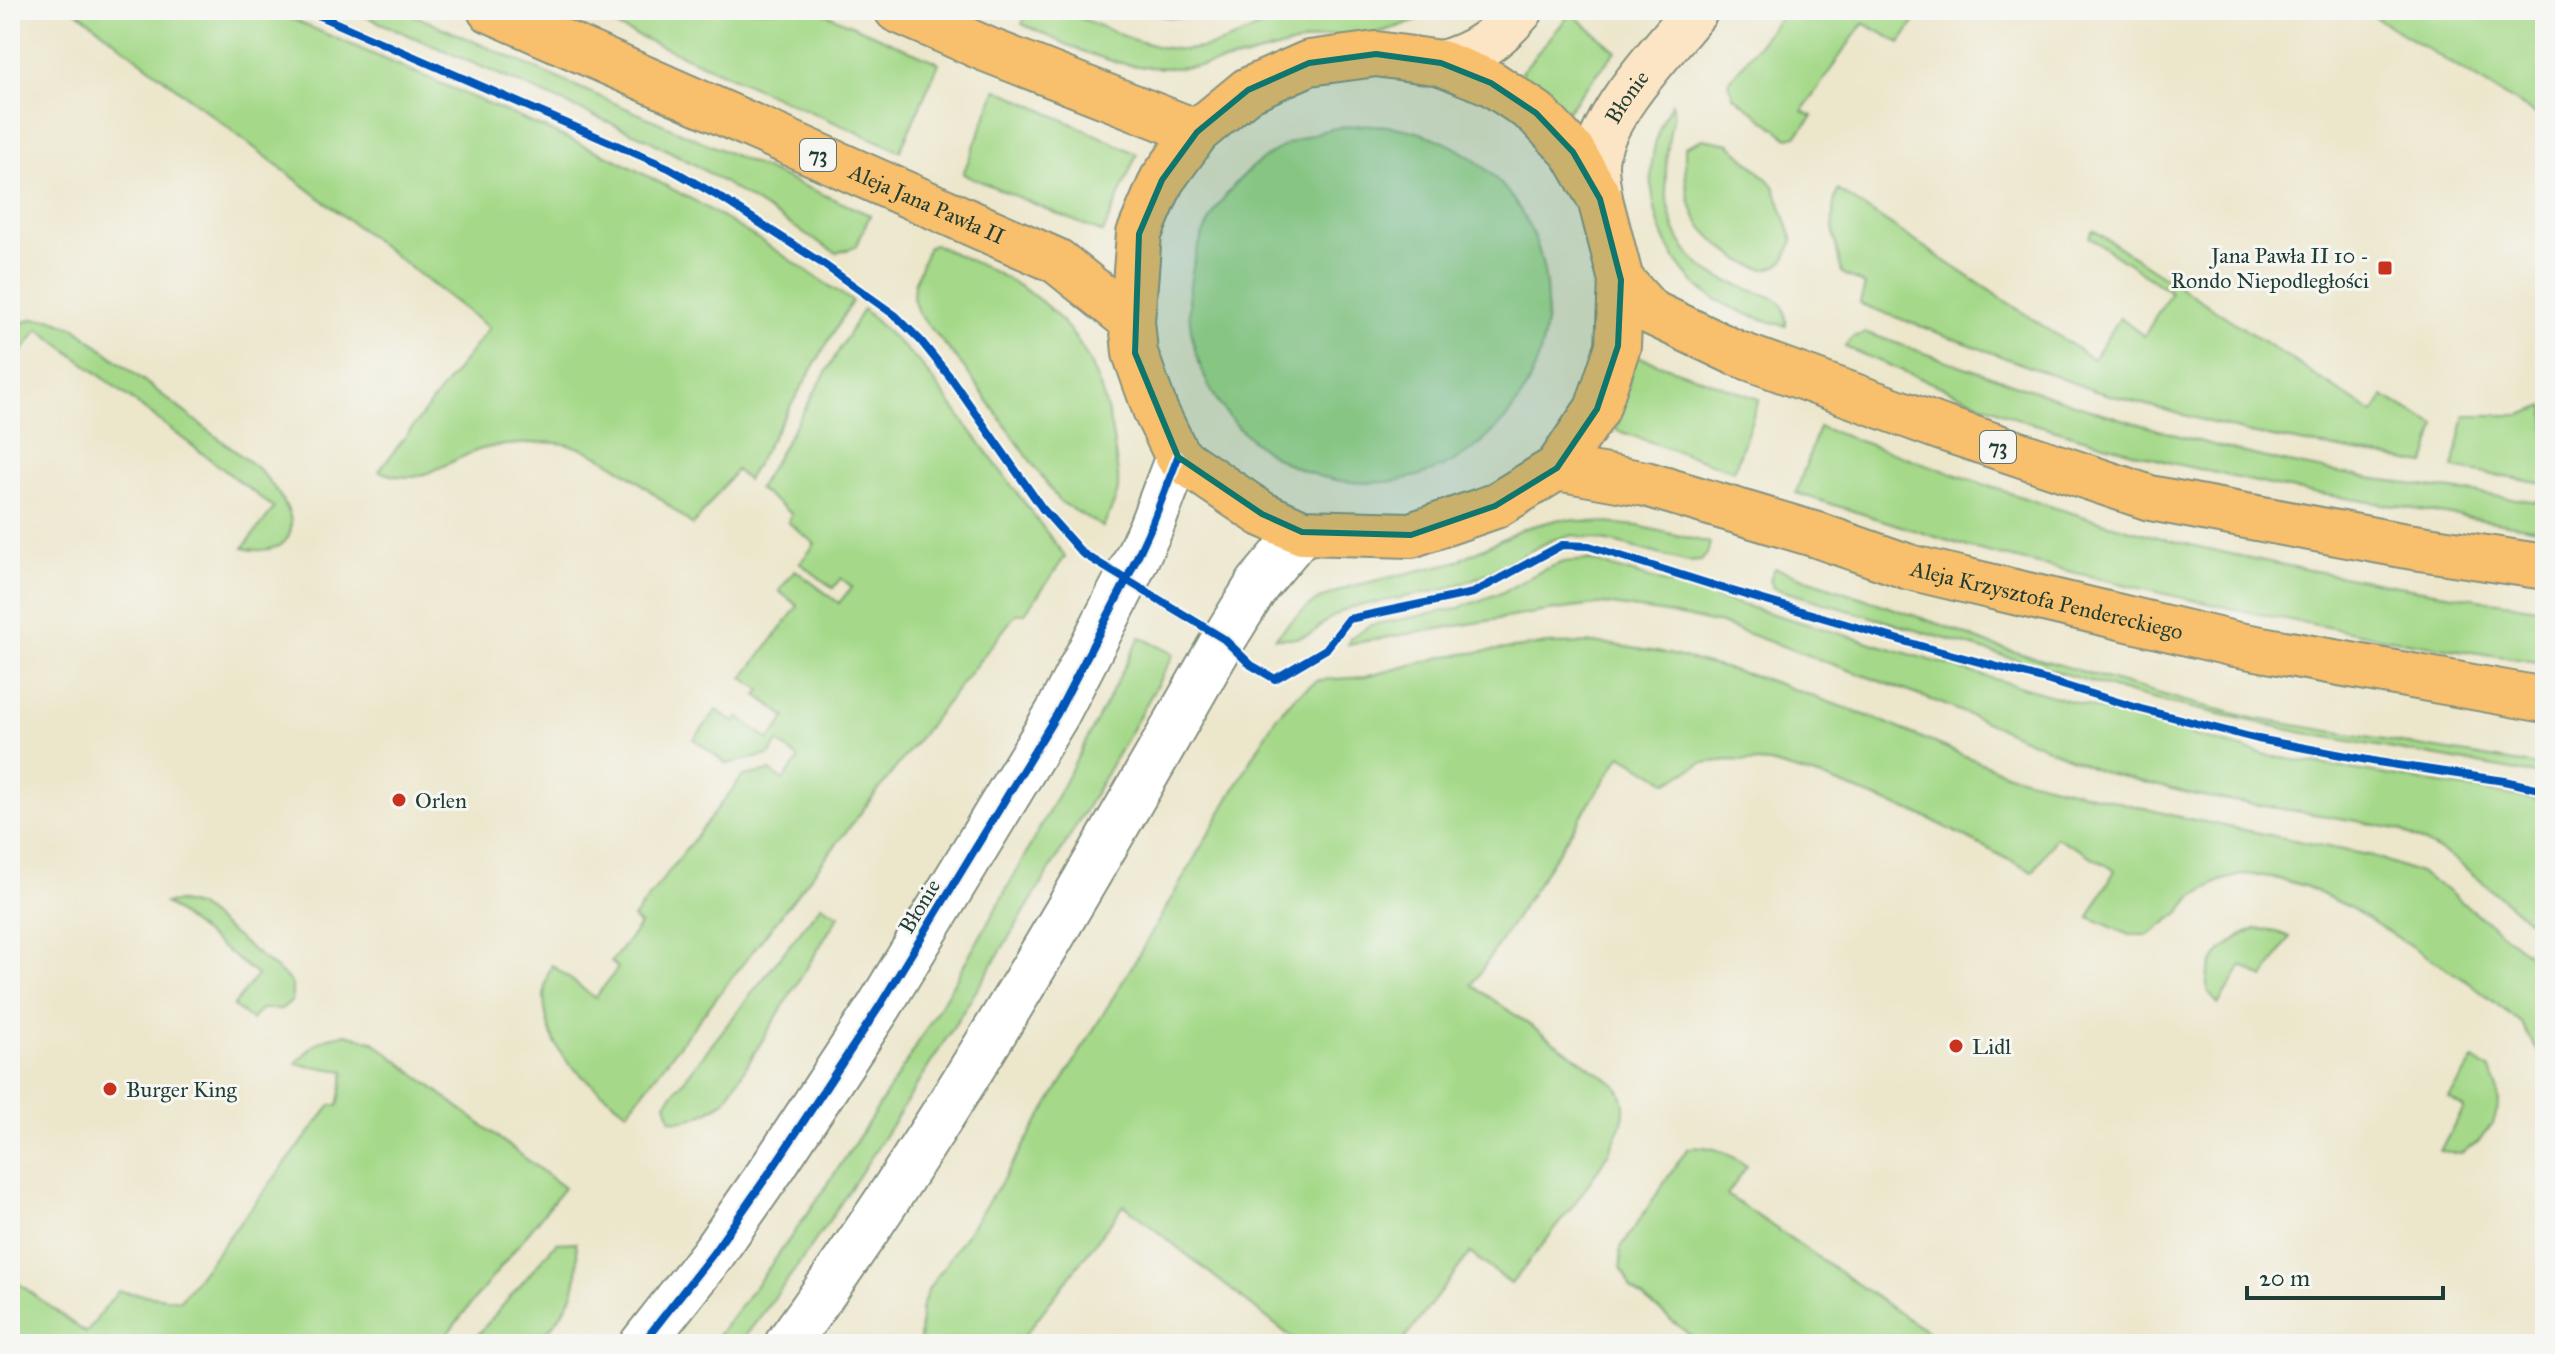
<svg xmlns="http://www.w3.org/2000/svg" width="2555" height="1354" viewBox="0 0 2555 1354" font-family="'IM FELL Great Primer',serif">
	<rect width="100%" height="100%" fill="#f6f6f2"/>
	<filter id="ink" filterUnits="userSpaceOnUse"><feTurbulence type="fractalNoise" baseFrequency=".0125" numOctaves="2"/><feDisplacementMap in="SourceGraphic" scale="16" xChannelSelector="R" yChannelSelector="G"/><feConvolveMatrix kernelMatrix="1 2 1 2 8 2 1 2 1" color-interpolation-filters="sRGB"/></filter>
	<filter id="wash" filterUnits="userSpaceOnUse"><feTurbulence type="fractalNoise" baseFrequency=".006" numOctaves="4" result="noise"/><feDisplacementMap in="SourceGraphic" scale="32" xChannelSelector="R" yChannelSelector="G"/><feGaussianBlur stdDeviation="1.8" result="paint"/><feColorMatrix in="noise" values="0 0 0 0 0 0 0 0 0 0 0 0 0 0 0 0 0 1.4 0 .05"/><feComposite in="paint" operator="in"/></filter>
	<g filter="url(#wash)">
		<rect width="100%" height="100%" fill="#ece6cb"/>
		<g fill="#a5d989" stroke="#628b5e" stroke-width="2">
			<path d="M75,10H271L615,159L695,201L763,242L852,301L747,480L736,470L693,525C659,499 612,454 569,445C553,441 536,443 520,444C503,445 487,446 471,453C436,467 419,487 379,471L489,328Z"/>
			<polygon points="351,10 402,10 870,215 856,247 836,253 699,167 645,138"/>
			<polygon points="579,10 817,10 939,63 900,151"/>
			<path d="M1029,10H1061L1131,39L1160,47L1182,50L1203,48L1222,43L1292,14L1314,10H1442C1419,19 1396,29 1372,34C1356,37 1339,33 1323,37C1245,55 1178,85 1096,56C1071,48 1047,35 1022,24Z"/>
			<path d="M1139,10H1220C1193,23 1167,18 1139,10Z"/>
			<polygon points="1786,10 1917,10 1916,20 1900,43 1863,23 1802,111 1813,116 1796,136 1788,138 1733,96 1728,83"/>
			<polygon points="2363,10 2545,10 2545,120"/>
			<polygon points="1571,13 1616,51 1566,112 1517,77"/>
			<polygon points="997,89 1137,154 1103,233 963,174"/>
			<path d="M1672,103C1676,116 1670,125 1669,138C1663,179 1663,221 1690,255C1706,276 1736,284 1759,293C1764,295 1772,296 1776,299C1786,305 1786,316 1786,326C1758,319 1724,308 1701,289C1650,245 1635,161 1672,103Z"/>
			<circle cx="1368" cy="304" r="179"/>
			<path d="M1703,139L1730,144L1774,186L1793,241C1788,253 1785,265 1771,268C1749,274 1702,235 1694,214C1685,192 1685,171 1685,147Z"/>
			<path d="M1838,190L2093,359L2120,318L2144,336L2171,292L2089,237L2093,230L2373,413L2384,397L2436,425L2425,464L2250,433L2095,391L1860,304L1865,285L1842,273C1836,245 1827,217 1838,190Z"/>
			<path d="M934,244C974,263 1018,279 1051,310C1090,346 1108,399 1115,451C1116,463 1119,476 1118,488C1117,501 1108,515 1103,527L1059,501L963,366L918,313L913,298L914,284L928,248Z"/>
			<path d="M863,309L920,363L1065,557L1025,613L1016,614L627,1112C609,1098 590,1084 574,1068C548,1044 535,997 552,965L595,998L618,968L611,962L640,925L633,918L743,776L770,771L783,780L799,759L778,742L769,755L727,764L694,739L717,710L735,723L739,717L769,740L786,717L757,695L761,690L743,678L798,606L779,591L795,570L839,603L852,587L841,578L833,588L800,563L815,544L788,522L792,514L758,489Z"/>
			<path d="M32,319H50L75,328L261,471C271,485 289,503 291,522C293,550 263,553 243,548L274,508L39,329L10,367V332L17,325Z"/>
			<path d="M1867,333C1997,378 2127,426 2262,457C2355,479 2451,489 2545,503V530L2283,488L2167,462L2021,420L1845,347L1852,337Z"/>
			<polygon points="1636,356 1759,399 1734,471 1616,430"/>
			<polygon points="2545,406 2545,484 2453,468 2465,415 2521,415"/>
			<path d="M1819,427C1935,467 2051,511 2170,540C2293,570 2420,591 2545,609V663L2406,642L2254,613L2165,594L1971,548L1796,493Z"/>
			<polygon points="1560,519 1638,526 1710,543 1707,554 1701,561 1688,562 1617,543 1574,535 1552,540 1482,576 1446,589 1348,608 1326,621 1311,634 1297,638 1275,638 1292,620 1317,600 1349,587 1455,562 1525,528"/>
			<polygon points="1588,560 2087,706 2270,756 2545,801 2545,934 2453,858 2400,830 2357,821 2196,795 2103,772 1943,704 1721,624 1660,612 1605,604 1547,611 1348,644 1350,638 1371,625 1456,609 1503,592 1543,570 1564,562"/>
			<polygon points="1775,568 1939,624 1994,646 2185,701 2252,718 2545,767 2545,776 2304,733 2143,697 1773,588 1770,579"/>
			<path d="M1140,637L1174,654C1102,785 1025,913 946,1039C881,1143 815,1248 739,1344H711C883,1127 1014,883 1140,637Z"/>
			<path d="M1601,643L1669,654L1762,678L1884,722L2008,774L2175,816L2373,856L2419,873L2445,889L2545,967V1064L2521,1023L2468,982L2349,907L2305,886L2271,877L2245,874L2220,881L2192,897L2179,913L2149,935H2129L2089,917L2115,870L2056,837L2033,872L1926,817L1826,779L1770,763L1730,760L1702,763L1668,782L1621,755L1472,985L1616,1085C1620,1092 1624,1099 1624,1108C1626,1148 1538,1250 1511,1284L1470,1253L1401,1344H1300L1124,1205L1018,1344H920L921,1310L928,1290L999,1186L1137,958L1276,717L1297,695L1319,680L1365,677L1446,656L1548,644Z"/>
			<polygon points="180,902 199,907 287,978 292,985 292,1001 281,1009 261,1009 252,1020 233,1006 257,975 165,903"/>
			<path d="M821,905L839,915L725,1101C708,1112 692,1123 671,1120L666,1103Z"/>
			<path d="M2256,929L2271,930L2290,937L2264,978L2242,966L2218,1005C2213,998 2206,990 2207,980C2209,955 2235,937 2256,929Z"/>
			<path d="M346,1034L372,1041L564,1188L439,1344H10V1277L86,1333L118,1291L180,1300L331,1105L338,1106L345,1071L296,1064C311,1046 321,1037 346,1034Z"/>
			<polygon points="2474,1059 2490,1070 2497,1086 2499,1104 2493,1123 2478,1142 2461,1153 2440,1151 2464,1108 2449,1098"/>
			<path d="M1696,1147C1717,1146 1730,1155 1747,1166L1727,1195L1945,1344H1701L1631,1288L1621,1267L1620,1249L1687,1149Z"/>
			<path d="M576,1242C583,1291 568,1309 536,1344H470L556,1243Z"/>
		</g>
	</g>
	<g filter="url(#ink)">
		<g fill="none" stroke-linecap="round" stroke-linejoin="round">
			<defs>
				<g id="minor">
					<polyline points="642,1344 712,1255 774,1166 879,1007 1057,714 1127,579 1151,527 1178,457"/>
					<path d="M787,1344C950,1121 1087,879 1224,639L1258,584L1302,532"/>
				</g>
				<g id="secondary">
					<path d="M1441,63C1475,55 1499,36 1521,10"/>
					<path id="s1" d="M1600,199C1598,185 1594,168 1597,155C1608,106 1665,49 1696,10"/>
				</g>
				<g id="primary">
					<path id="s2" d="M490,10L1057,261L1132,321"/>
					<polyline points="897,10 988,50 1197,132"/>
					<polygon points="1376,54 1441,63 1491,83 1536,113 1573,152 1600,199 1621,280 1618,346 1597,409 1557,468 1495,506 1411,535 1302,532 1262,514 1178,457 1156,412 1135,353 1132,321 1139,234 1162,180 1197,132 1248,90 1309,63"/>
					<polyline points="1621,280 1650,312 1736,353 1942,428 2150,498 2401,545 2545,567"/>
					<path id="s3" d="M1557,468L1646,484L1817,535L1909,567L2234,644L2545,700"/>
				</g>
			</defs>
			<use href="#minor" stroke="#869280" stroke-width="48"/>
			<use href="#secondary" stroke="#869280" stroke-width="48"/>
			<use href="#primary" stroke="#869280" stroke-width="48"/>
			<use href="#minor" stroke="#fff" stroke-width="44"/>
			<use href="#secondary" stroke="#fce5c4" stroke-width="44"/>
			<use href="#primary" stroke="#f8bf6c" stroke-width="44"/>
			<defs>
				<g id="cycleway">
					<polyline points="306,10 669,168 723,199 823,264 896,316 921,341 950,377 1042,508 1082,553 1224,639 1251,665 1275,679 1326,649 1349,619 1473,593 1562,545 1589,546 1722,588 1931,649 2046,680 2141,709 2258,739 2378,762 2504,781 2545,790"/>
					<polyline points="642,1344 712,1255 774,1166 879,1007 1057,714 1127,579 1151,527 1178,457"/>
				</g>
			</defs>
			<use href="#cycleway" stroke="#f6f6f2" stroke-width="13"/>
			<use href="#cycleway" stroke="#0057b8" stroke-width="8"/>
		</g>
	</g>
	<path fill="#0f766e" fill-opacity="0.2" stroke="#0f766e" stroke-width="6" stroke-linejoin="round" d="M1376,54L1441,63L1491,83L1536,113L1573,152L1600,199L1621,280L1618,346L1597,409L1557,468L1495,506L1411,535L1302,532L1262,514L1178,457L1135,353L1139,234L1162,180L1197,132L1248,90L1309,63Z"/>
	<g fill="#c8321e" stroke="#f6f6f2" stroke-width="3">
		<rect x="2377" y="260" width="16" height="16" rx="4"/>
		<circle cx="399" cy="800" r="8"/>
		<circle cx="1956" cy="1046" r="8"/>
		<circle cx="110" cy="1089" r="8"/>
	</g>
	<g text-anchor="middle" stroke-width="6" stroke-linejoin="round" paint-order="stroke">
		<g fill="#f6f6f2" stroke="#60746d" stroke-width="2">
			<rect x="800" y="139" width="36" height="32" rx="6"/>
			<rect x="1980" y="431" width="36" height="32" rx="6"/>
		</g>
		<g font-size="20" font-weight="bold" fill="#1f3d34">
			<text x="818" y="162">73</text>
			<text x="1998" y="454">73</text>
		</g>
		<g font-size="22" fill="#1f3d34" stroke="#f6f6f2">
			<text dy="8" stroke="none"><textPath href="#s1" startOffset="110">Błonie</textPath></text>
			<text dy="8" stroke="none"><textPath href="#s2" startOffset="478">Aleja Jana Pawła II</textPath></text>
			<text dy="8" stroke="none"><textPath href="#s3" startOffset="508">Aleja Krzysztofa Pendereckiego</textPath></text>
			<text transform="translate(919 906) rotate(-59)" y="8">Błonie</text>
		</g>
		<g font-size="22" fill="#1f3d34" stroke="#f6f6f2" text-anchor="start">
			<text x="2369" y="263" text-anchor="end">Jana Pawła II 10 -<tspan x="2369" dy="25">Rondo Niepodległości</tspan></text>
			<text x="415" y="808">Orlen</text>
			<text x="1972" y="1054">Lidl</text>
			<text x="126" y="1097">Burger King</text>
		</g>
	</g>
	<rect width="2555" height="1354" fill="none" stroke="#f6f6f2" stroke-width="40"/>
	<path d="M2247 1286v12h196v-12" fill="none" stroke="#1f3d34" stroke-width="4"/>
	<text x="2259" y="1286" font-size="24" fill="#1f3d34" stroke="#f6f6f2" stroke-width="6" paint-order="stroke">20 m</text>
</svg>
